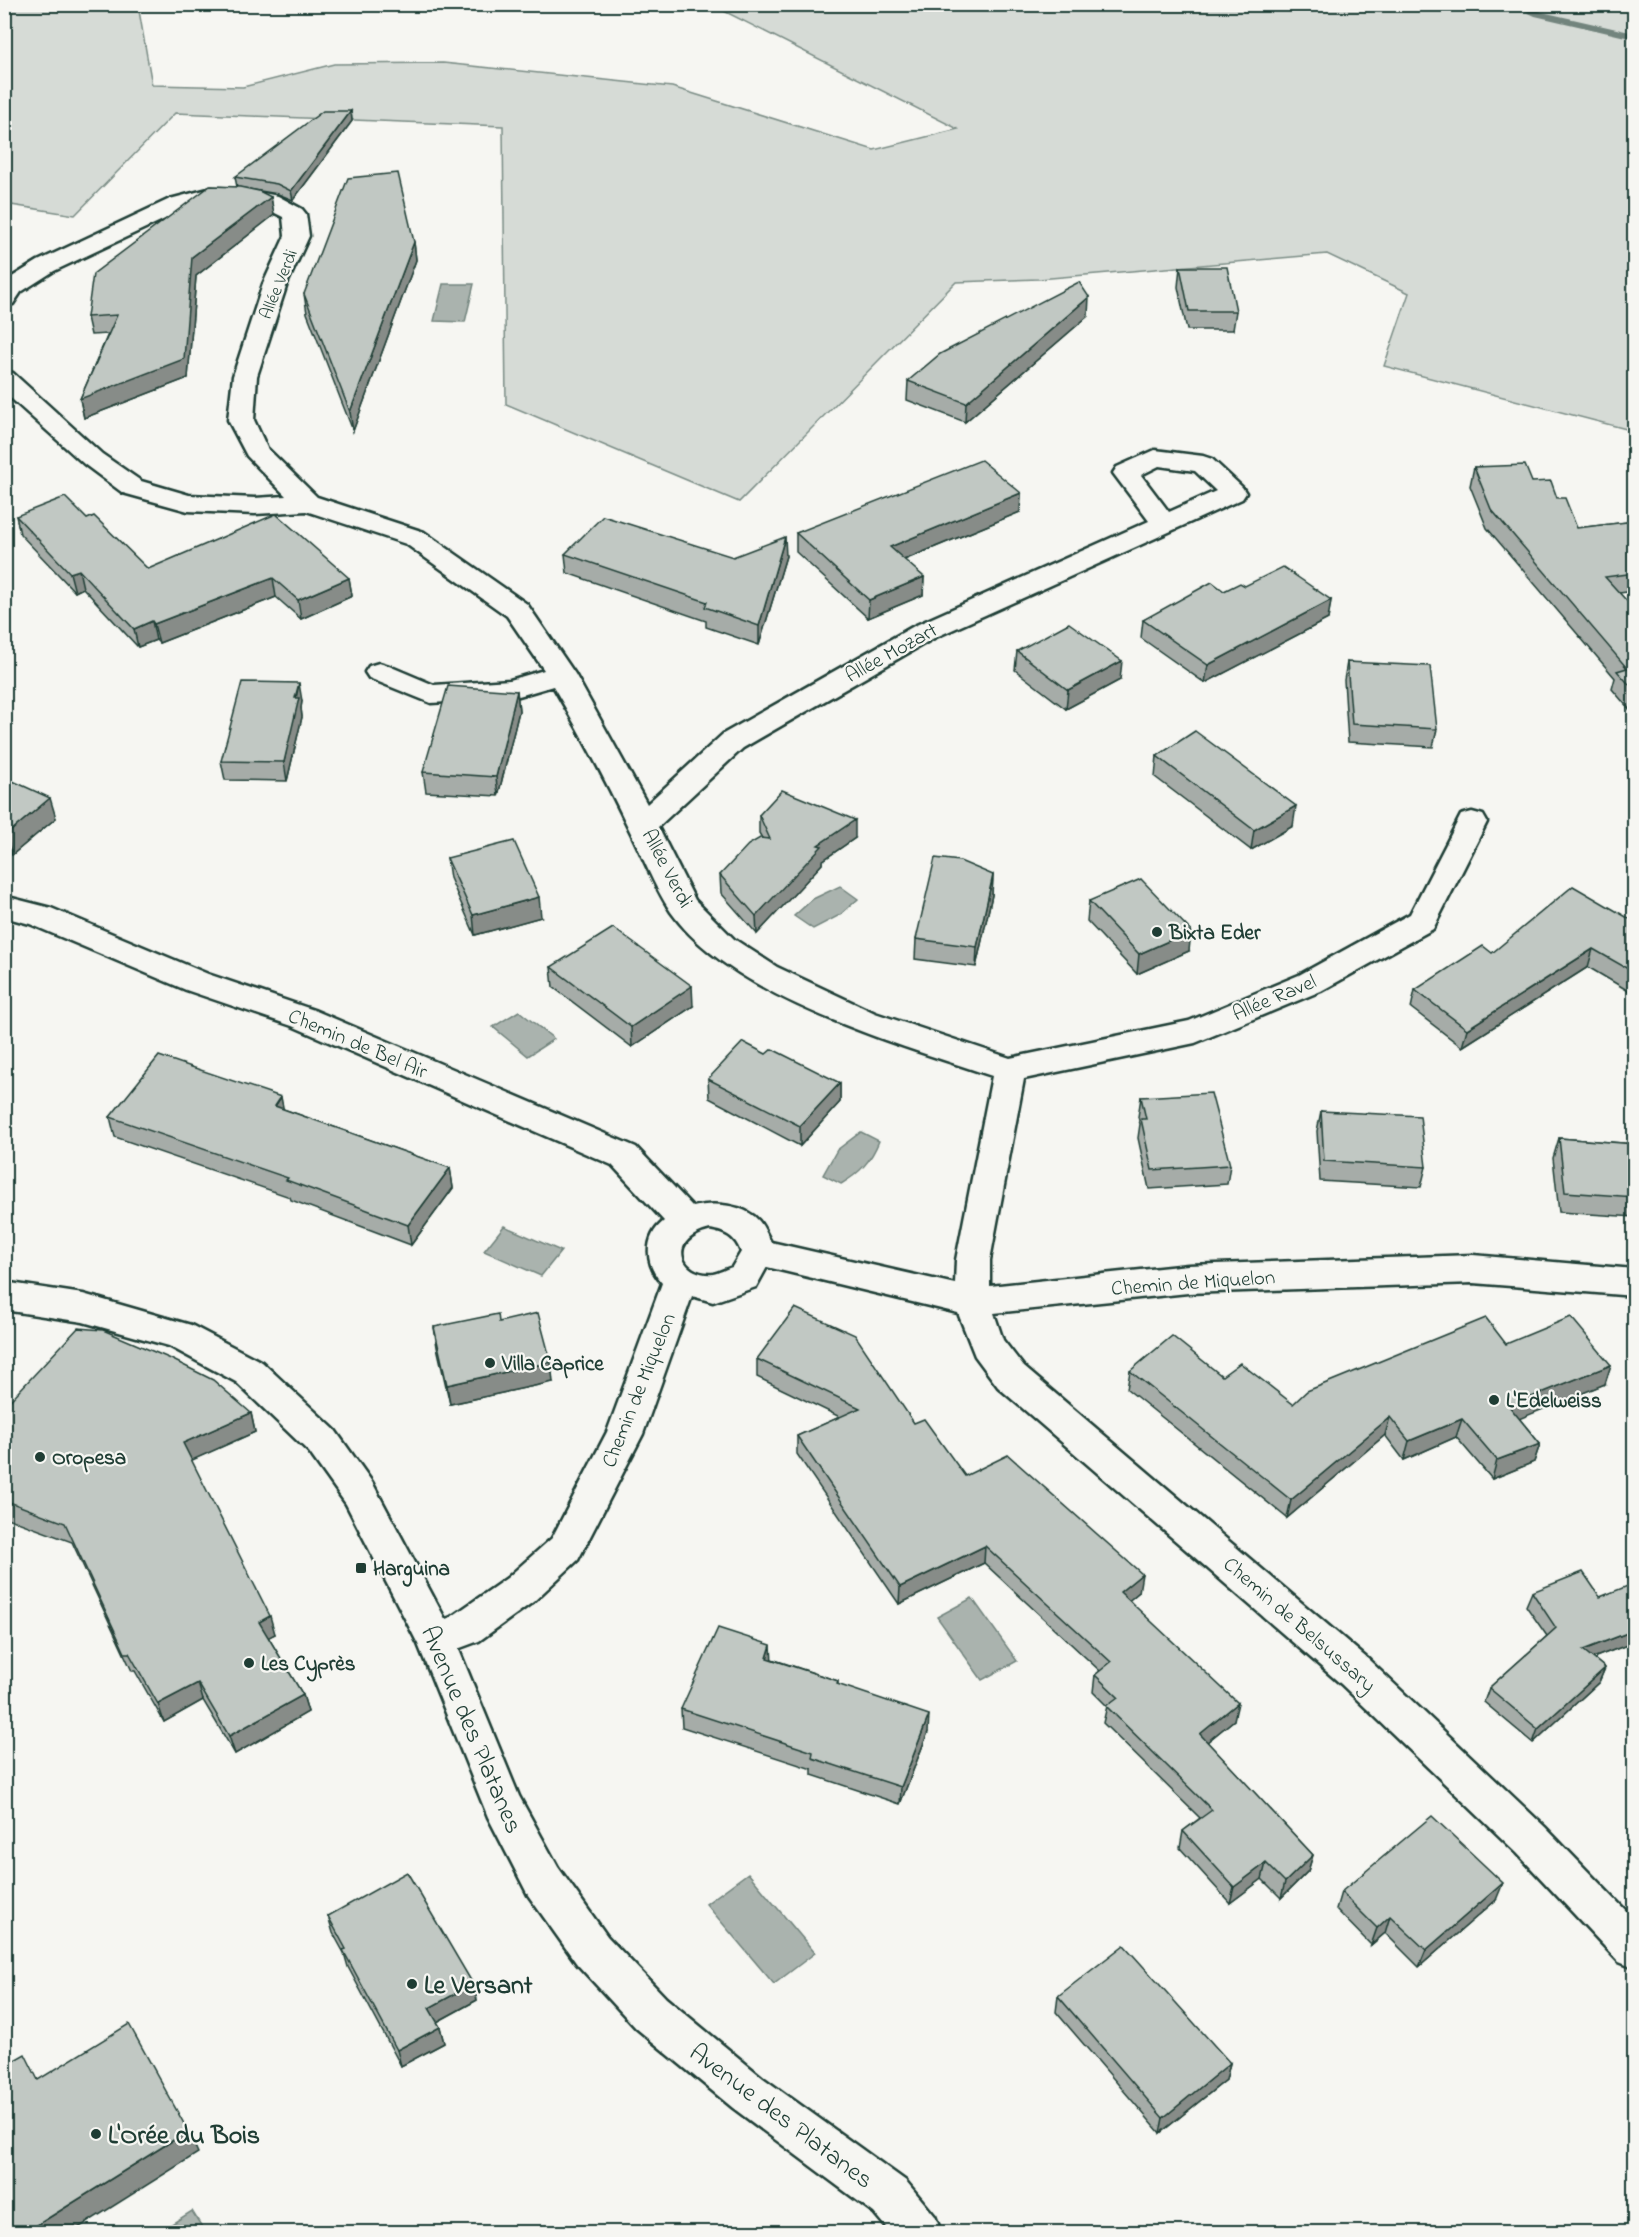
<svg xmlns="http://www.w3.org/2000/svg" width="1639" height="2237" viewBox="0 0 1639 2237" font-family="'Indie Flower',sans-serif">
	<rect width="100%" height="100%" fill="#f6f6f2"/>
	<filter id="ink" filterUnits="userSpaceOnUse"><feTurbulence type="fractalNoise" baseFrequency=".0167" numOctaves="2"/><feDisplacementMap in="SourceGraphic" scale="12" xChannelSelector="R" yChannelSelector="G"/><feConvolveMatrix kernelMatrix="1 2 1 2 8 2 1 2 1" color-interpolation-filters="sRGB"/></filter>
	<g filter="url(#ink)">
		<polygon fill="#d6dbd6" stroke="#7a8c85" stroke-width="1.5" points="4,5 138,5 152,85 243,87 334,64 443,63 672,87 874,150 958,129 712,5 1634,5 1634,431 1384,366 1409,293 1327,254 1039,279 956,282 739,502 506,404 503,126 175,113 75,215 5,204"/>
		<g fill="#aab3ae" stroke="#72847d" stroke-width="1.5">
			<polygon points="443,284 474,284 465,322 434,321"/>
			<polygon points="840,886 858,899 840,915 813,929 794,916 813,899"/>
			<polygon points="519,1011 554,1039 528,1056 493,1027"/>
			<path d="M861,1132L879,1141C871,1161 860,1173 841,1184L823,1175L837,1150Z"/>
			<polygon points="504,1226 561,1251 541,1276 484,1251"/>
			<polygon points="972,1598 1017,1661 982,1680 937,1617"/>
			<polygon points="748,1873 815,1953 774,1984 706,1904"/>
			<polygon points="192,2211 205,2232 159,2232"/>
		</g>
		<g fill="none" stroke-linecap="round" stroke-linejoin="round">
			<polygon fill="#72847d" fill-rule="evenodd" points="1509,4 1525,4 1542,12 1634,33 1634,39 1535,16"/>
			<defs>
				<path id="street" d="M212,188L243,189L278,196L302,209L306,214L309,236L287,284L257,376L254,420L267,448L317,497L424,532L527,604L575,674L647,804L723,734L914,626L1149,521L1113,473L1117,467L1155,450L1203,456L1212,459L1242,487L1246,493L1242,499L934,638L743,748L658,827L695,900L734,939L777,967L875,1013L1010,1058L1189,1021L1299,975L1410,914L1461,815L1472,812L1483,815L1487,822L1433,929L1321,991L1195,1043L1024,1079L990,1260V1286L1188,1265L1473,1255L1634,1269V1296L1473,1283L1188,1293L994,1313L1003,1340L1024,1367L1369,1660L1545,1827L1634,1919V1968L1619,1962L1517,1853L1341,1684L998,1387L975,1356L958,1313L767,1267L756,1287L713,1302L692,1296L643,1434L578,1560L533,1602L479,1641L436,1657L422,1652L417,1640L422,1628L451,1617L507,1578L552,1538L607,1432L662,1283C645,1265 643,1237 664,1221L612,1165L292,1026L186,990L30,924L4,917V896L51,908L208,974L314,1010L636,1147L693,1207C713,1202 744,1204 759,1221C764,1227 767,1235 771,1242L955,1284L956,1260L992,1076C895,1043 732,998 671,912C654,887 642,854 628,827C605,779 580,732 553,686L512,698L431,703L369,678L365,672L369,666L379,663L389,666L434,685L510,680L544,670L507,616L406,544L306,511L255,514L188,511L123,493L84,464L4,392V371L13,373L102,454L141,481L189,495L255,498L286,496L247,456L228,420L233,376L263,284L285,236L283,217L263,207L243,203L212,202L186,209L54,271L21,292L13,304L4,306V282L38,261L170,199ZM1159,466L1195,471L1216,491L1169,512L1141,475ZM710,1229C726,1232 735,1236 741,1252L732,1267C726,1269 719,1273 713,1274C681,1277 665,1240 710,1229Z"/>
				<polygon id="secondary" points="4,1282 83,1294 191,1325 262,1362 335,1430 372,1482 450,1628 519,1796 558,1867 607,1936 666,1998 763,2078 906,2181 935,2216 941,2232 890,2232 874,2213 733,2108 636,2028 577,1964 528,1895 488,1817 418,1644 346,1504 309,1452 236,1382 169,1346 83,1322 4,1310"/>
			</defs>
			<use href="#street" stroke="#1f3d34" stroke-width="5"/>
			<use href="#secondary" stroke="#1f3d34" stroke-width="5"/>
			<use href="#street" fill="#f6f6f2" fill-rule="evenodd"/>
			<use href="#secondary" fill="#f6f6f2" fill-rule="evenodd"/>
		</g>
		<g fill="#a6aca8" stroke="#1f3d34" stroke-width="1.5">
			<polygon points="351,111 352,121 293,200 278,194 237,187 235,177"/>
			<polygon points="271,197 274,215 196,276 188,378 84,418 80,399 108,334 91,335 87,317"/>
			<polygon points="414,242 416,260 353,431 307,313 304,294"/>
			<polygon points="1180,267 1236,311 1233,330 1187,330 1178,287"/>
			<polygon points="1088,316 965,422 907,400 908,381"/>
			<polygon points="1474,467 1532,482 1557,498 1577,528 1635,521 1635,591 1619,593 1635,610 1635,716 1612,689 1615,678 1487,528 1470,486"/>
			<polygon points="1021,493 1020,512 904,560 924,577 923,595 868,618 796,552 796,533"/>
			<polygon points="16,516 87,519 148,569 349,578 352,596 301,619 276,597 159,643 156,640 138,647 83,588 75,592 20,534"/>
			<polygon points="565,554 733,557 786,556 759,645 706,627 706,621 567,573"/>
			<polygon points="1245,586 1331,600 1328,619 1205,683 1141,638 1143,620 1224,591"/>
			<polygon points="1017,651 1120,680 1066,709 1015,670"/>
			<polygon points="1347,662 1437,729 1433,747 1348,742 1344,680"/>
			<polygon points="517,691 519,711 498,796 426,792 423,772"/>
			<polygon points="302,701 301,708 302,717 287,781 225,780 221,761"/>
			<polygon points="1157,756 1293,826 1251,850 1155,777"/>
			<polygon points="4,777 56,818 12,855 4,852"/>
			<polygon points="759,815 855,838 822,861 822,864 757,934 721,893 720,875 762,838 759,833"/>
			<polygon points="447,858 541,917 475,935 450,878"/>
			<polygon points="993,875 992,895 976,967 915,959 916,939"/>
			<polygon points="1089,901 1189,951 1137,974 1087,921"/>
			<polygon points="1635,922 1635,991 1632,993 1588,967 1462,1047 1411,1008 1415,990 1492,953"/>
			<polygon points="551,967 693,1006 632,1047 553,987"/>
			<polygon points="766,1054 840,1083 840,1102 800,1146 709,1098 708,1079"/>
			<polygon points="1141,1097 1230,1165 1227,1184 1149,1189 1138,1138 1140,1124 1138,1117"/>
			<polygon points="283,1109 450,1168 453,1188 411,1245 291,1200 290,1197 115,1137 110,1117"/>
			<polygon points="1321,1111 1426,1167 1421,1187 1320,1181 1317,1131"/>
			<polygon points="1559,1138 1635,1144 1635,1217 1559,1212 1553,1158"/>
			<polygon points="499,1322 553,1382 450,1404 437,1347 434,1327"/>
			<polygon points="1506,1344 1605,1384 1519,1418 1540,1444 1534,1462 1492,1479 1456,1437 1404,1460 1385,1435 1287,1518 1127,1389 1130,1371 1222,1376 1293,1404"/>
			<polygon points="757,1359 914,1423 965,1476 1139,1592 1129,1600 1234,1720 1207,1742 1313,1855 1308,1871 1281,1898 1262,1879 1230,1903 1180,1848 1183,1831 1200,1818 1103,1723 1107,1706 1093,1692 1095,1675 1100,1671 984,1563 899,1604 797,1454 797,1436 840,1417 757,1377"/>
			<polygon points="4,1407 251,1413 255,1432 191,1460 275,1634 268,1637 303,1695 308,1712 235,1754 203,1700 164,1722 135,1671 132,1671 72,1542 4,1517"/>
			<polygon points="1532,1592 1600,1597 1635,1642 1593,1658 1605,1668 1599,1682 1533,1743 1484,1702 1489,1688 1547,1636 1526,1606"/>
			<polygon points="772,1659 838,1681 838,1685 928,1732 900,1804 812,1775 812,1769 682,1727 681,1709"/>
			<polygon points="1635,1780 1635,1796 1630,1791"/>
			<polygon points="1341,1892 1496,1900 1419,1967 1385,1933 1371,1945 1336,1909"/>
			<polygon points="328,1916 473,1984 477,2000 437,2022 440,2027 444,2043 401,2066 348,1967 344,1953 333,1933"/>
			<polygon points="1058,1996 1230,2063 1226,2080 1160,2133 1056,2012"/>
		</g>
		<g fill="#878c88" stroke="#1f3d34" stroke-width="1.5">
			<polygon points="351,111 352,121 293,200 291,191"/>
			<polygon points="271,197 274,215 196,276 188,378 84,418 80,399 192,257"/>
			<polygon points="414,242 416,260 353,431 350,412"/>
			<polygon points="1089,297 1088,316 965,422 966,403"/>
			<polygon points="1021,493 1020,512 889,566 890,547"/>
			<polygon points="785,537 786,556 759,645 759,626"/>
			<polygon points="79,570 83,588 75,592 70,573"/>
			<polygon points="924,577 923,595 868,618 869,600"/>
			<polygon points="273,578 276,597 159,643 154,624"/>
			<polygon points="349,578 352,596 301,619 298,600"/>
			<polygon points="1331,600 1328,619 1205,683 1208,665"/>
			<polygon points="152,621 156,640 138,647 134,629"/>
			<polygon points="1122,661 1120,680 1066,709 1068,690"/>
			<polygon points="299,683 302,701 301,708 302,717 287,781 284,762"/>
			<polygon points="517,691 519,711 498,796 496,777"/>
			<polygon points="50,798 56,818 12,855 6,835"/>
			<polygon points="1296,806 1293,826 1251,850 1254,830"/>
			<polygon points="855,820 855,838 822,861 822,864 757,934 756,916 818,845"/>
			<polygon points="993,875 992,895 976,967 977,947"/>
			<polygon points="539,897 541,917 475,935 473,915"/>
			<polygon points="1191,931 1189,951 1137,974 1139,954"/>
			<polygon points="1593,949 1588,967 1462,1047 1467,1029"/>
			<polygon points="692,986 693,1006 632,1047 631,1027"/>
			<polygon points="840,1083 840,1102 800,1146 800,1126"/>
			<polygon points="281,1097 285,1117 275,1106"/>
			<polygon points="450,1168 453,1188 411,1245 408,1225"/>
			<polygon points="551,1362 553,1382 450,1404 447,1385"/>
			<polygon points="1611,1365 1605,1384 1504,1425 1509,1406"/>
			<polygon points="251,1413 255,1432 188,1462 183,1443"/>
			<polygon points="1390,1417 1385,1435 1287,1518 1291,1500"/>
			<polygon points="1462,1419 1456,1437 1404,1460 1409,1441"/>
			<polygon points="1540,1444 1534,1462 1492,1479 1497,1460"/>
			<polygon points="985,1546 984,1563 899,1604 900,1587"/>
			<polygon points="1142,1574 1139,1592 1118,1610 1120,1592"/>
			<polygon points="270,1616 275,1634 264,1640 259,1622"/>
			<polygon points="1635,1630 1635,1642 1577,1664 1583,1650"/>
			<polygon points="771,1645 772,1663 767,1658"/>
			<polygon points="1605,1668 1599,1682 1533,1743 1538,1729"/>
			<polygon points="198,1683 203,1700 164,1722 158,1704"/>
			<polygon points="303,1695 308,1712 235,1754 229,1736"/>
			<polygon points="1238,1703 1234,1720 1196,1751 1200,1734"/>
			<polygon points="929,1715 928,1732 900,1804 901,1787"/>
			<polygon points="1313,1855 1308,1871 1281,1898 1285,1882"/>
			<polygon points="1266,1863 1262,1879 1230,1903 1234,1887"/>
			<polygon points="1503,1883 1496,1900 1419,1967 1426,1950"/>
			<polygon points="1390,1916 1385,1933 1371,1945 1377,1928"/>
			<polygon points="473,1984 477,2000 433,2024 429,2008"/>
			<polygon points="440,2027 444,2043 401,2066 397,2050"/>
			<polygon points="1230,2063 1226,2080 1160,2133 1163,2118"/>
			<polygon points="188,2131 198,2153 72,2232 26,2232"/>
		</g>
		<g fill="#c1c8c3" stroke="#1f3d34" stroke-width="1.5">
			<polygon points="323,111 351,111 291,191 277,184 235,177"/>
			<polygon points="398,173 414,242 350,412 304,294 348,178"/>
			<polygon points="210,186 240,187 259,191 271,197 192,257 184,359 80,399 117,315 87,317 93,274"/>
			<polygon points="1180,267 1227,267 1236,311 1189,311"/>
			<polygon points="1079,282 1089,297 966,403 908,381 940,354"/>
			<polygon points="981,460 1021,493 890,547 924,577 869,600 796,533"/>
			<polygon points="1525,465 1532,482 1551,481 1557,498 1565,498 1577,528 1635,521 1635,573 1605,577 1635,610 1635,691 1617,671 1627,668 1491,509 1474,467"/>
			<polygon points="65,497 87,519 94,516 148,569 276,514 349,578 298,600 273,578 154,624 152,621 134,629 79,570 70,573 16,516"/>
			<polygon points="603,516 733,557 785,537 759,626 705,607 707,602 565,554"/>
			<polygon points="1283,567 1331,600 1208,665 1143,620 1212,582 1224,591 1240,583 1245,586"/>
			<polygon points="1069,623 1122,661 1068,690 1017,651"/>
			<polygon points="1347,662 1430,666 1437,729 1352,724"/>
			<polygon points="242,682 299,683 295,698 299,698 284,762 221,761"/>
			<polygon points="448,686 517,691 496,777 423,772"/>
			<polygon points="1195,731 1296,806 1254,830 1157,756"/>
			<polygon points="4,777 50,798 6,835 4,834"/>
			<polygon points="782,790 855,820 818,845 822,846 756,916 720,875 748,845 760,838 770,839 759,815"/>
			<polygon points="514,841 539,897 473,915 447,858"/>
			<polygon points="935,858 960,861 993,875 977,947 916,939"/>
			<polygon points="1141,879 1191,931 1139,954 1089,901"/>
			<polygon points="1573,886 1635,922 1635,973 1593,949 1467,1029 1415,990 1483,946 1492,953"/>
			<polygon points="613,928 692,986 631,1027 551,967"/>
			<polygon points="743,1042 766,1054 772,1049 840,1083 800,1126 708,1079"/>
			<polygon points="159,1056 281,1097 275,1106 450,1168 408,1225 286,1180 288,1178 110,1117"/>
			<polygon points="1211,1093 1230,1165 1152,1170 1141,1119 1146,1119 1141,1097"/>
			<polygon points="1321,1111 1420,1116 1426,1167 1324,1161"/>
			<polygon points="1559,1138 1635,1144 1635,1197 1565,1192"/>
			<polygon points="795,1308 855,1335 914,1423 924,1419 965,1476 1008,1455 1142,1574 1120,1592 1238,1703 1200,1734 1313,1855 1285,1882 1266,1863 1234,1887 1183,1831 1212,1810 1106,1706 1118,1697 1095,1675 1111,1662 985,1546 900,1587 797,1436 860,1408 757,1359"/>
			<polygon points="538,1313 551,1362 447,1385 434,1327 498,1314 499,1322"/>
			<polygon points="1571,1317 1611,1365 1509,1406 1540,1444 1497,1460 1462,1419 1409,1441 1390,1417 1291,1500 1130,1371 1172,1336 1222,1376 1240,1363 1293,1404 1307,1391 1486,1318 1506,1344"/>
			<polygon points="78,1328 103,1330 171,1359 213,1380 251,1413 183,1443 270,1616 259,1622 303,1695 229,1736 198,1683 158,1704 129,1653 125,1653 65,1523 4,1500 4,1407"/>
			<polygon points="1583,1572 1600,1597 1635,1583 1635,1630 1583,1650 1605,1668 1538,1729 1489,1688 1556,1628 1532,1592"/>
			<polygon points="718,1628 771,1645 767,1658 838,1681 837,1684 929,1715 901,1787 812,1758 813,1752 681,1709"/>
			<polygon points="1432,1816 1503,1883 1426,1950 1390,1916 1377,1928 1341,1892"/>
			<polygon points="407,1872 473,1984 429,2008 440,2027 397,2050 343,1950 346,1949 328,1916"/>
			<polygon points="1124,1945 1230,2063 1163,2118 1058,1996"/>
			<polygon points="129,2024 188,2131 26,2232 4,2232 4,2066 25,2054 38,2080"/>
		</g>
	</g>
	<g fill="#1f3d34" stroke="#f6f6f2" stroke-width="2">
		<circle cx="1157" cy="932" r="6"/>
		<circle cx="490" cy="1363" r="6"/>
		<circle cx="1494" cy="1400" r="6"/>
		<circle cx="40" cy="1457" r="6"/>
		<rect x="355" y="1562" width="12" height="12" rx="3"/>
		<circle cx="249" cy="1663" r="6"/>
		<circle cx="412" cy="1984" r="6"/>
		<circle cx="96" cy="2134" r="6"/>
	</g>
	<g text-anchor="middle" stroke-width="4.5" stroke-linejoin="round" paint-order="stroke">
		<g font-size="18" fill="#1f3d34" stroke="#f6f6f2">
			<text transform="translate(278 284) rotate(-68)" y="6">Allée Verdi</text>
		</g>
		<g font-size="21" fill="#1f3d34" stroke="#f6f6f2">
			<text transform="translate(891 652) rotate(-29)" y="7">Allée Mozart</text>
			<text transform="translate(668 868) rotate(62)" y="7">Allée Verdi</text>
			<text transform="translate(1274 997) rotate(-23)" y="7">Allée Ravel</text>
			<text transform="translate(358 1043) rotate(23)" y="7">Chemin de Bel Air</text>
			<text transform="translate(1193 1282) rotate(-4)" y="7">Chemin de Miquelon</text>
			<text transform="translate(638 1390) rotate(-68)" y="7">Chemin de Miquelon</text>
			<text transform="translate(1300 1624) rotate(41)" y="7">Chemin de Belsussary</text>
		</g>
		<g font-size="21" font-weight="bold" fill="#1f3d34" stroke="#f6f6f2" text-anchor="start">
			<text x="1169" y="939">Bixta Eder</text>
			<text x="502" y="1370">Villa Caprice</text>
			<text x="1506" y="1407">L'Edelweiss</text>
			<text x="52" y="1464">Oropesa</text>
			<text x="373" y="1575">Harguina</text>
			<text x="261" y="1670">Les Cyprès</text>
		</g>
		<g font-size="26" fill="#1f3d34" stroke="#f6f6f2">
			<text transform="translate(473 1729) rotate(67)" y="9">Avenue des Platanes</text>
			<text transform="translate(782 2115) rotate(37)" y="9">Avenue des Platanes</text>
		</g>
		<g font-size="26" font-weight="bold" fill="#1f3d34" stroke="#f6f6f2" text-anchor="start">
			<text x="424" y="1993">Le Versant</text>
			<text x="108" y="2143">L'Orée du Bois</text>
		</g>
	</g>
	<rect width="1639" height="2237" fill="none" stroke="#f6f6f2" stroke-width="24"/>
	<rect x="12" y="12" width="1615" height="2213" fill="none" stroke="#1f3d34" stroke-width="2" filter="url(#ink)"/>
</svg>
